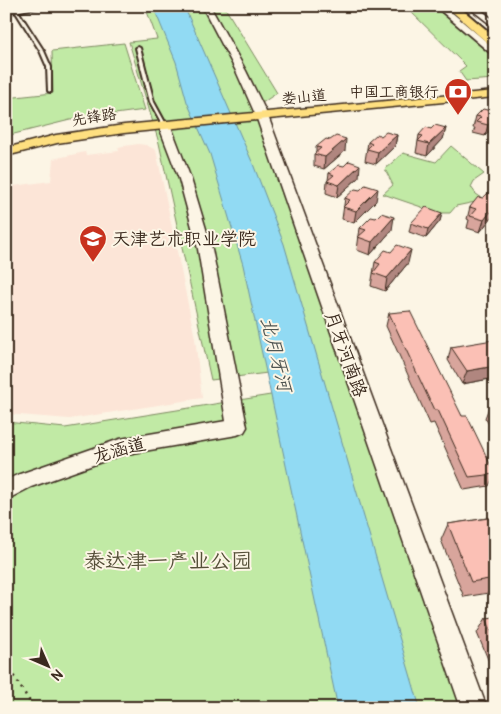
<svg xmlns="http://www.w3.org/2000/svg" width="501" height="714" viewBox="0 0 501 714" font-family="Pangolin,'LXGW WenKai TC',sans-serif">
	<rect width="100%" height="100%" fill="#fcf5e5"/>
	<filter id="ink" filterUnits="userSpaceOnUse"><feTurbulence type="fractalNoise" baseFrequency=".02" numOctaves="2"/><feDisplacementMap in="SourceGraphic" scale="10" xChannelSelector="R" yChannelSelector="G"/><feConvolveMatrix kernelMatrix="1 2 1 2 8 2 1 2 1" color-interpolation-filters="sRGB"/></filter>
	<g filter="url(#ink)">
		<polygon fill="#fce5d7" points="138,144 146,145 156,150 195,338 202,398 70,419 6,414 6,187 51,181 53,159 85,152 86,155 119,151 118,147"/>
		<g fill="#c1eaa5" stroke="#7e8a62">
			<polygon points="145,6 224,6 277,93 262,103 475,708 371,708 284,371 211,380 159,143 129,42 157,39"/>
			<polygon points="405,6 433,6 495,59 495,79 466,81 459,71 466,66"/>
			<polygon points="124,43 145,110 70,120 6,136 6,98 53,93 52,51"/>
			<polygon points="451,146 484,174 474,181 471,187 476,194 485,200 456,206 450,213 439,213 383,194 393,185 385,169 403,153 436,162"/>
			<polygon points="283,393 356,708 6,708 6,422 65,428"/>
		</g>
		<polygon fill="#91daf3" stroke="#6f949e" points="153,6 184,6 253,164 284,244 420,708 338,708 243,265 210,154 187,102 176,62"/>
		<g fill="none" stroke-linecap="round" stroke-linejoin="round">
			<polygon fill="#91daf3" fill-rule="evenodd" points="495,24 495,29 492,32 495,34 495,40 486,32"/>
			<defs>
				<g id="lane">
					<polygon points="12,6 15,6 44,51 51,67 51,92 48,91 47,67 40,51"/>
					<polygon points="138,47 140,48 154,102 166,124 165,125 162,124 150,102 136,48"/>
				</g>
				<polygon id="street" points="29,6 44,6 6,14 6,10"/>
				<g id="secondary">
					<polygon points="202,6 210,6 246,71 268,116 487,708 461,708 256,116 236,71"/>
					<polygon points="435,6 444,6 495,49 495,57"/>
					<polygon points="467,6 476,6 495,21 495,28"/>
					<polygon points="164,121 170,124 191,179 212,249 247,427 244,432 237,435 121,455 31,487 6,500 6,480 17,475 120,439 226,421 198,249 179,179 158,124"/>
				</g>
				<polygon id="primary" points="495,91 495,97 124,133 57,143 6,156 6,148 56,135 124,125"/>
				<polygon id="highway" points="446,6 458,6 495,37 495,46 491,46"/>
			</defs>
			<use href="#lane" stroke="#3b2a1e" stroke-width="4"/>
			<use href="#street" stroke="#3b2a1e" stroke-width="4"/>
			<use href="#secondary" stroke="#3b2a1e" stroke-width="3"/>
			<use href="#primary" stroke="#3b2a1e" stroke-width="3"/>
			<use href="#highway" stroke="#3b2a1e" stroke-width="4"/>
			<polyline stroke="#3b2a1e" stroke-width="2.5" stroke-dasharray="2 5" stroke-linecap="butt" points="6,664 34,708"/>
			<use href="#lane" fill="#fcf5e5" fill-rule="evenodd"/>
			<use href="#street" fill="#fcf5e5" fill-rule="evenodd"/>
			<use href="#secondary" fill="#fcf5e5" fill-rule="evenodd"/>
			<use href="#primary" fill="#fedf80" fill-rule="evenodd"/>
			<use href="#highway" fill="#fedf80" fill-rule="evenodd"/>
		</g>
		<g fill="#d8a59c" stroke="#3b2a1e">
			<polygon points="495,108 495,125 485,136 473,133 475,128 473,128 476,116 487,110"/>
			<polygon points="446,128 443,139 427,156 416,153 419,135 431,129"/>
			<polygon points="397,135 395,146 376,164 365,161 368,142 381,136"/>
			<polygon points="316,147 345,151 324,169 314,166 314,154 316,152"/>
			<polygon points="329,173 359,177 337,197 326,193 327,181 328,180"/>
			<polygon points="495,195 495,213 480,232 467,228 469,220 467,219 470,207 483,198"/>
			<polygon points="345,198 376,201 354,223 342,219"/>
			<polygon points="442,213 440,221 426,238 409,232 411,223"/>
			<polygon points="376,218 392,230 370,255 357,250 360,228"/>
			<polygon points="375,262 408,263 385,291 371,286"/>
			<polygon points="389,313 462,416 495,473 489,486 464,490 434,423 430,424 386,326"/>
			<polygon points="495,343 495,378 462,384 448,360 451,347"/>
			<polygon points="495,404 495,433 485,418 490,405"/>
			<polygon points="495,517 495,592 464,597 441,540 448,524"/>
			<polygon points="495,617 495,676 477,633 486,618"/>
		</g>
		<g fill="#b0867f" stroke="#3b2a1e">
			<polygon points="495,117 495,125 485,136 488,125"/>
			<polygon points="446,128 443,139 427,156 429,144"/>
			<polygon points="397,135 395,146 376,164 378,152"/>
			<polygon points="346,139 345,151 324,169 325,157"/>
			<polygon points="360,165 359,177 337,197 339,185"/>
			<polygon points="378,189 376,201 354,223 356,211"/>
			<polygon points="495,206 495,213 480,232 484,220"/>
			<polygon points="442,213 440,221 426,238 428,229"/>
			<polygon points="394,217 392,230 370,255 372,242"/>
			<polygon points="411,250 408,263 385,291 387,278"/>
			<polygon points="495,366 495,378 462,384 467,371"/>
		</g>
		<g fill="#fbc0b5" stroke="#3b2a1e">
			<polygon points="490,107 495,108 495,117 488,125 476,122 481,117 476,116 483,109 487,110"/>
			<polygon points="435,125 446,128 429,144 418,141 423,136 419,135 426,127 431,129"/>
			<polygon points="386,132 397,135 378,152 367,149 372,144 368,142 377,134 381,136"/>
			<polygon points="336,136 346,139 325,157 314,154 321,148 316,147 326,139 330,140"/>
			<polygon points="349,161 360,165 339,185 327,181 334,175 329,173 339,165 344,166"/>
			<polygon points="365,185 378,189 356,211 343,207 350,200 345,198 355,189 360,190"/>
			<polygon points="488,193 495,195 495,206 484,220 470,216 476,209 470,207 478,197 483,198"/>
			<polygon points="426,207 442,213 428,229 411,223"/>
			<polygon points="381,213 394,217 372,242 358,237 366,230 360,228 371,217 376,218"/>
			<polygon points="397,245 411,250 387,278 373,273 380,264 375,262 385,250 391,252"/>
			<polygon points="410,311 462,416 467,416 495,474 469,477 438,410 434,410 389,313"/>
			<polygon points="493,340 495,343 495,366 467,371 451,347"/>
			<polygon points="495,404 495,412 490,405"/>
			<polygon points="495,517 495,551 492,552 495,557 495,578 471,582 448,524"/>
			<polygon points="495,617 495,640 486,618"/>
		</g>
	</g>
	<defs>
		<symbol id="bank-pin" viewBox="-11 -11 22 30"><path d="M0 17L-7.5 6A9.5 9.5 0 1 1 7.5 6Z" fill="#c8321e" stroke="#fcf5e5"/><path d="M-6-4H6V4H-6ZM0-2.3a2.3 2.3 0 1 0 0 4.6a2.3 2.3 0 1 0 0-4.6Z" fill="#fff"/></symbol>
		<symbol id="school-pin" viewBox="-11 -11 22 30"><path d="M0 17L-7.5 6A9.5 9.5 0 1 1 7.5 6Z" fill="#c8321e" stroke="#fcf5e5"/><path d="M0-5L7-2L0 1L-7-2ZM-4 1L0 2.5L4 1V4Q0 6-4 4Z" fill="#fff"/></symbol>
	</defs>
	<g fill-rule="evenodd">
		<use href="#bank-pin" x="442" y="76" width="32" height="43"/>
		<use href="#school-pin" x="77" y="223" width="32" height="43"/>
	</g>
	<g text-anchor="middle" stroke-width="4" stroke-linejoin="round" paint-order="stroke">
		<g font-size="15" fill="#3b2a1e" stroke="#fcf5e5" text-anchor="end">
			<text x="439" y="97">中国工商银行</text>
		</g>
		<g font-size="15" fill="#3b2a1e" stroke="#fcf5e5">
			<text transform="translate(304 97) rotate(-6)" y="5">娄山道</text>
			<text transform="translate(94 117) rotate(-9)" y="5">先锋路</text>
		</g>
		<g font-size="18" fill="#3b2a1e" stroke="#fcf5e5" text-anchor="start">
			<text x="112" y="245">天津艺术职业学院</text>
		</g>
		<g font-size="18" fill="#3b2a1e" stroke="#fcf5e5">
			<text transform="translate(346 354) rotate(70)" y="6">月牙河南路</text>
			<text transform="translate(119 450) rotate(-15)" y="6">龙涵道</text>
		</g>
		<g font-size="19" font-style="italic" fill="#505653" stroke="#fcf5e5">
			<text transform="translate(277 354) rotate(76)" y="7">北月牙河</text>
		</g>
		<g font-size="21" fill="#565039" stroke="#fcf5e5">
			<text x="168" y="568">泰达津一产业公园</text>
		</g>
	</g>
	<rect width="501" height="714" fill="none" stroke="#fcf5e5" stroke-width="25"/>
	<rect x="12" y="12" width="476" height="689" fill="none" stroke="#3b2a1e" stroke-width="2" filter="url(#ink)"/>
	<g transform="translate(48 666) rotate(135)" stroke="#fcf5e5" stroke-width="4" paint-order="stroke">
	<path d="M0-4L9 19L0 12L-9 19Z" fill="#3b2a1e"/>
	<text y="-8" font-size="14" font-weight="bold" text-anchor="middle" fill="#3b2a1e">N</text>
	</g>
</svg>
